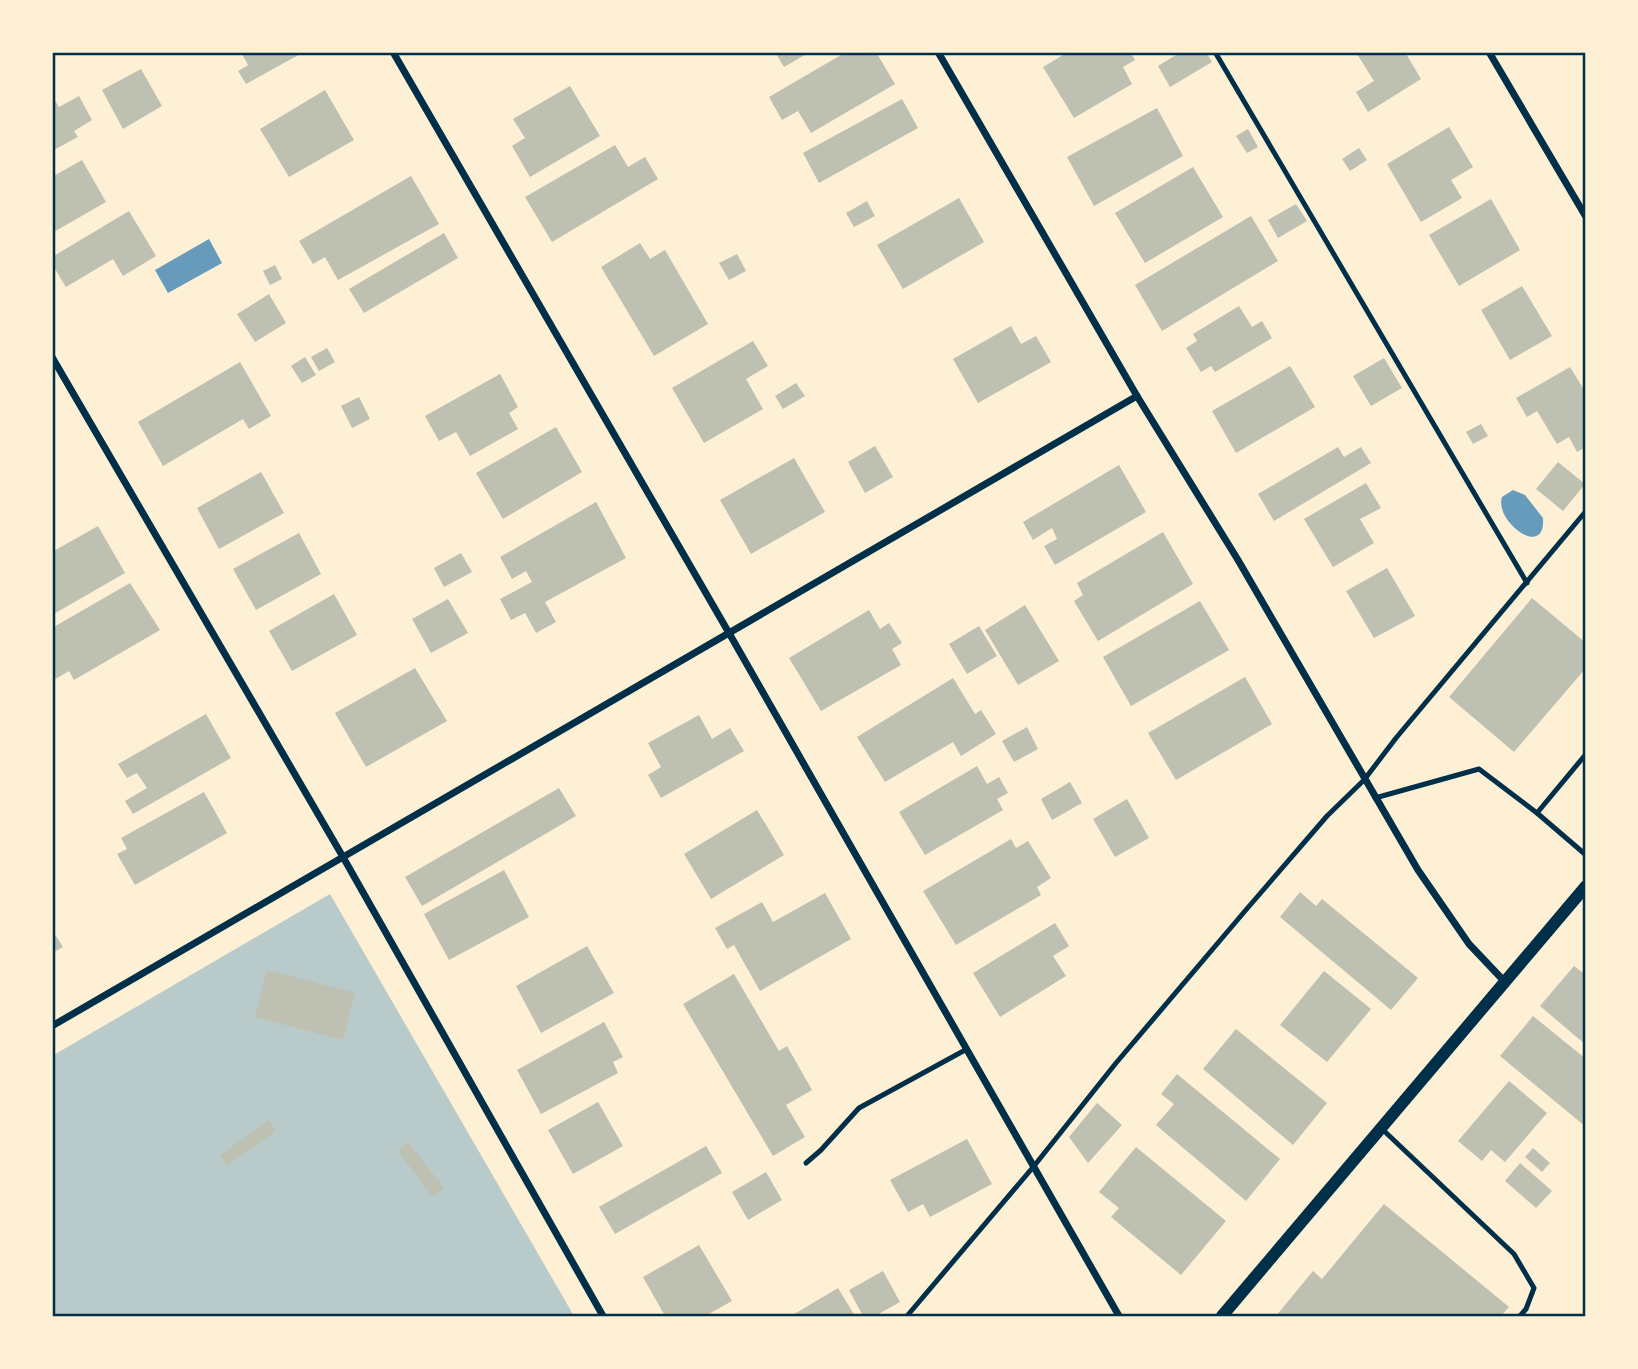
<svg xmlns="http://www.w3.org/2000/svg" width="1638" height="1369" viewBox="0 0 1638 1369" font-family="Karla,sans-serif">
	<rect width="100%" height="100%" fill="#fdf0d5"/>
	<polygon fill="#b9caca" points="330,894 574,1316 53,1316 52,1056"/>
	<g fill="#669bbc">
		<polygon points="209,239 222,263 168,293 155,270"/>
		<path d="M1513,490L1525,495L1543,518C1546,560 1494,522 1502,497Z"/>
	</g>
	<g fill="#bec0b2">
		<polygon points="241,52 304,52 246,84 238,71 248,65"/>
		<polygon points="775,52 810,52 784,67"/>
		<polygon points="846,52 876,52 895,84 811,133 798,111 782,120 769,97"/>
		<polygon points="1068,52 1130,52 1135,60 1123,67 1132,84 1074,118 1043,67"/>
		<polygon points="1181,52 1206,52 1212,62 1170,87 1158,66"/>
		<polygon points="1360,52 1405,52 1421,79 1368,112 1356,92 1374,81 1357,54"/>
		<polygon points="141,69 162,106 123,129 102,90"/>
		<polygon points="570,86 600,136 530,177 512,146 525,138 513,119"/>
		<polygon points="325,90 354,140 289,177 260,129"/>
		<polygon points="52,96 59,107 79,96 92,120 74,131 78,137 52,151"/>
		<polygon points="902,99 918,128 819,183 803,153"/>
		<polygon points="1157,108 1183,156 1094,206 1067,157"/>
		<polygon points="1449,127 1473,167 1451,180 1462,198 1421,222 1387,164"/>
		<polygon points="1248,129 1258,147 1247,153 1236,136"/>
		<polygon points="615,145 628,167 645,157 658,179 552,242 525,197"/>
		<polygon points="1359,148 1367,160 1350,171 1342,159"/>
		<polygon points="82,160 106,202 52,233 52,177"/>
		<polygon points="1193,167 1223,217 1145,263 1115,213"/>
		<polygon points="411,176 439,224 338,280 325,257 313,264 299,241"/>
		<polygon points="959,198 984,242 903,289 877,245"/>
		<polygon points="1491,199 1520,250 1459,286 1429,235"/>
		<polygon points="867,201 875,216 854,227 846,213"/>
		<polygon points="1296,204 1307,221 1278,238 1268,220"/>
		<polygon points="129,211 156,256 123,276 113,259 66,287 52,264 52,257"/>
		<polygon points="1251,216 1278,261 1162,331 1135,285"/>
		<polygon points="444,233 458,258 364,313 349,289"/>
		<polygon points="640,243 650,259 665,250 708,324 654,356 601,267"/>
		<polygon points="737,254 746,271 729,280 719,263"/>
		<polygon points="275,265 282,279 270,285 263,271"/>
		<polygon points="1522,286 1552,336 1510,360 1481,310"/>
		<polygon points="269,294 286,323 255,342 237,314"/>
		<polygon points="1239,306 1252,327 1262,321 1272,338 1215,372 1211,366 1201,372 1186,348 1197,341 1193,334"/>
		<polygon points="1011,326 1021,344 1036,336 1051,362 978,403 953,359"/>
		<polygon points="753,341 768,366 746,379 763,409 704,443 672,388"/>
		<polygon points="327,348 335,362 319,371 311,357"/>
		<polygon points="305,357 316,375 302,383 291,366"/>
		<polygon points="1384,358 1402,388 1371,406 1353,376"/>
		<polygon points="240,362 271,416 249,429 243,419 163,466 138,422"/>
		<polygon points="1290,366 1315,407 1236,453 1212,411"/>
		<polygon points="1570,367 1586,393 1586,447 1577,452 1569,437 1557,444 1537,411 1527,417 1516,398"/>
		<polygon points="500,374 518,407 509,413 518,429 470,456 456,432 439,441 425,416"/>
		<polygon points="796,383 805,396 783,409 775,396"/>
		<polygon points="359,397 370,419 352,428 341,406"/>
		<polygon points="1481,424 1488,436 1473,444 1466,432"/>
		<polygon points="556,427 582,472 503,519 476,473"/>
		<polygon points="875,446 893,477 865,493 848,462"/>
		<polygon points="1338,447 1344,457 1361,447 1371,463 1274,521 1258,494"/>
		<polygon points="794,458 825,512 751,554 720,500"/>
		<polygon points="1558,462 1585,484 1563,511 1536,489"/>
		<polygon points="1119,465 1146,512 1055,565 1044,546 1057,539 1052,528 1033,540 1023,522"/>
		<polygon points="261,472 284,513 219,549 197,508"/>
		<polygon points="1366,483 1381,508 1360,519 1374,543 1333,567 1304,519"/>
		<polygon points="596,502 626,558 545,602 556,622 536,633 525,613 511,620 500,599 532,582 526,571 512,579 500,557"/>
		<polygon points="98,526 125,573 52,615 52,552"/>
		<polygon points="1163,532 1193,584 1098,641 1074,601 1083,595 1077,583"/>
		<polygon points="299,533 321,574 256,610 233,569"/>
		<polygon points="461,553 472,572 444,587 434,568"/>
		<polygon points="1387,568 1415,616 1374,638 1346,591"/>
		<polygon points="130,583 160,630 74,680 69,671 52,681 52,628"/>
		<polygon points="334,594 357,635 292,671 269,631"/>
		<polygon points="1532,598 1586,643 1586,668 1514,752 1449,697"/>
		<polygon points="448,599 468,633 431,653 412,619"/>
		<polygon points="1200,601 1229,650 1131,706 1103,657"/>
		<polygon points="1025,605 1059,661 1018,685 985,630"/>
		<polygon points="869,610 880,629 889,623 902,643 892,649 901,665 821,711 789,658"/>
		<polygon points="979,626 997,656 967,674 949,644"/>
		<polygon points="415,668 447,721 366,767 335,713"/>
		<polygon points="1245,677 1272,724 1176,780 1148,733"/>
		<polygon points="953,678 975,714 981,710 996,734 961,756 953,742 885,782 857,737"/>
		<polygon points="206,714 231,758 133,814 125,801 147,788 137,773 127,778 118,764"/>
		<polygon points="699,715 712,739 730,728 744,751 661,798 648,775 661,767 648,743"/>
		<polygon points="1027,727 1038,749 1014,762 1002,741"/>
		<polygon points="977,766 987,784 999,777 1008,793 997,799 1003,810 925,855 899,812"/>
		<polygon points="1070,782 1082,803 1052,820 1041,799"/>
		<polygon points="559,788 576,816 422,906 405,877"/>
		<polygon points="204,792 227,833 135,885 117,854 127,849 121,838"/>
		<polygon points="1127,799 1149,838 1115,857 1093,819"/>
		<polygon points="757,810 784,855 711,899 684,854"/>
		<polygon points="1011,839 1016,848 1028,841 1051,878 1037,887 1041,895 956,945 923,891"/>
		<polygon points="504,870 529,917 449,960 424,914"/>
		<polygon points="1300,892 1316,906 1322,899 1418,978 1391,1010 1280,917"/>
		<polygon points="825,893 851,939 760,991 734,945 727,949 715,928 762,902 773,922"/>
		<polygon points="1055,923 1069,946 1053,956 1066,976 1000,1017 973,973"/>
		<polygon points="52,930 63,947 52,953"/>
		<polygon points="587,946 614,993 541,1033 516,986"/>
		<polygon points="1574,966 1586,975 1586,1045 1540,1006"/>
		<polygon points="267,970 355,993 343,1040 255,1017"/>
		<polygon points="1324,971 1371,1009 1327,1062 1280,1025"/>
		<polygon points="734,974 779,1051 787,1046 812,1090 786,1105 805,1137 773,1156 683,1004"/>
		<polygon points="1533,1016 1586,1059 1586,1089 1583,1092 1586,1094 1586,1127 1500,1056"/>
		<polygon points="604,1022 623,1057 613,1062 618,1073 541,1114 517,1070"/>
		<polygon points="1236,1029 1327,1103 1293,1145 1203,1069"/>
		<polygon points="1177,1074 1280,1159 1246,1201 1156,1125 1174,1104 1161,1094"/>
		<polygon points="1509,1081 1547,1113 1505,1162 1491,1150 1482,1161 1458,1141"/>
		<polygon points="598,1102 623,1146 573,1174 548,1130"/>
		<polygon points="1097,1103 1122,1125 1088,1163 1069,1137"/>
		<polygon points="269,1120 276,1131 227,1165 220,1155"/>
		<polygon points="967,1139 992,1184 930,1217 923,1204 908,1212 890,1180"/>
		<polygon points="408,1142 444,1188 433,1197 398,1151"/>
		<polygon points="706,1146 722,1173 615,1234 599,1207"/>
		<polygon points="1136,1147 1226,1221 1181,1275 1111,1217 1119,1208 1099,1192"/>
		<polygon points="1533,1148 1550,1163 1542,1172 1525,1157"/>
		<polygon points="1520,1163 1552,1191 1536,1208 1505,1181"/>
		<polygon points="766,1172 782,1200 748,1220 732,1192"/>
		<polygon points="1384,1204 1509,1307 1501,1316 1276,1316 1313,1271 1322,1279"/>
		<polygon points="699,1245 732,1301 705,1316 665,1316 643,1277"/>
		<polygon points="883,1271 900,1302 875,1316 863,1316 849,1290"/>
		<polygon points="838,1288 855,1316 791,1316"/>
	</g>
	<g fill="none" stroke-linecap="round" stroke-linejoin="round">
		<g stroke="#003049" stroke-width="5">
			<polyline points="1215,52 1527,583"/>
			<polyline points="1375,798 1479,769 1537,813 1586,855"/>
			<polyline points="1537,813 1586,754"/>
			<polyline points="1381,1128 1514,1254 1534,1288 1526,1309 1520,1316"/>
			<polyline points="806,1163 821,1150 859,1108 967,1049"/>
			<polyline points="907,1316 1034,1166 1116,1063 1245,911 1327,816 1364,780 1396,738 1586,511"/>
		</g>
		<g stroke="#003049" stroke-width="7">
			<polyline points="393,52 729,633 1119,1316"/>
			<polyline points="938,52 1137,396 1238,560 1418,870 1469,944 1505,982"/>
			<polyline points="1489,52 1586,217"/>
			<polyline points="52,357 343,857 603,1316"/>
			<polyline points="52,1026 1137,396"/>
		</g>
		<polyline stroke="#003049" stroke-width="12" points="1222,1316 1586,886"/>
	</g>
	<rect width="1638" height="1369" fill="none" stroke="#fdf0d5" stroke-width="108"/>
	<rect x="54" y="54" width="1530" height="1261" fill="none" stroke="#003049" stroke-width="2.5"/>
</svg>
